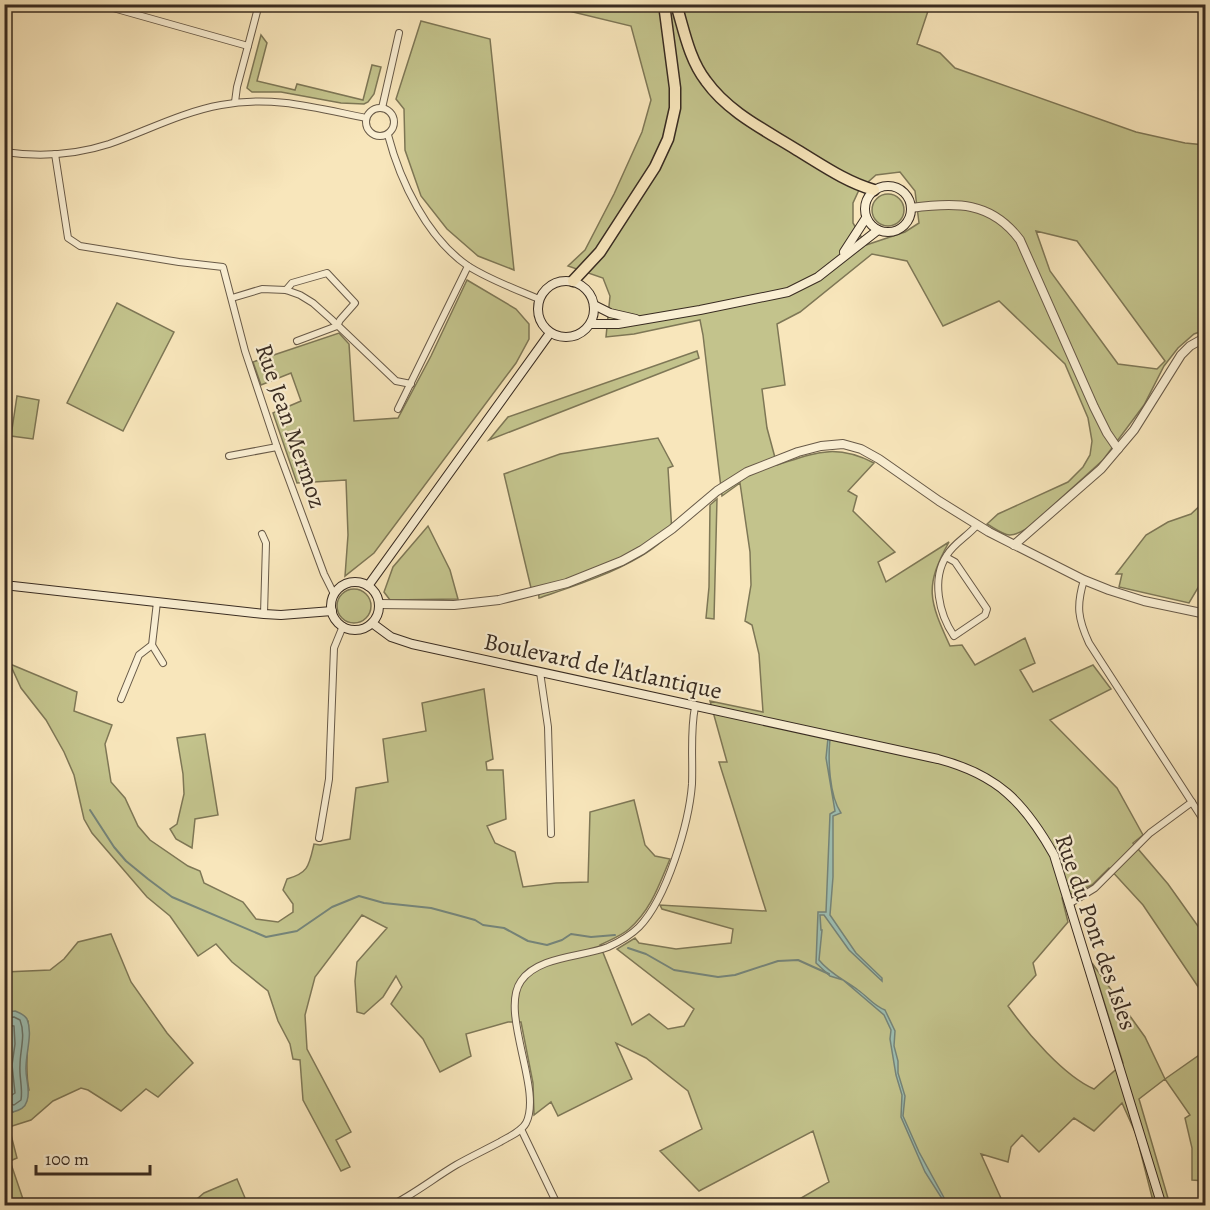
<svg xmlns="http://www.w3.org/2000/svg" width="1210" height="1210" viewBox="0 0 1210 1210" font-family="Alegreya,serif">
	<rect width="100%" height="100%" fill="#f8e6bb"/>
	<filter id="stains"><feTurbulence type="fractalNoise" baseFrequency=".00333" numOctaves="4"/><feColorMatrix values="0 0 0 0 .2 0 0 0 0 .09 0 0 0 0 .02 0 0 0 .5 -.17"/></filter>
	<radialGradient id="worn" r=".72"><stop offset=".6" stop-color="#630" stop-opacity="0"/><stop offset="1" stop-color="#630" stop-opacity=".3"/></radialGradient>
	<g fill="#c3c38c" stroke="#7e7756" stroke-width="1.5" fill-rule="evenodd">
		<path d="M544,5H930L917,44L940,53L955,68L1136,132L1185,143L1205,145V330L1194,334L1178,348L1164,366L1144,405L1103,460L1028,528C1008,540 1006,535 987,524L998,514L1068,482L1083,467L1090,455L1092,441L1088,418L1065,364L999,301L943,326L907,261L872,254L800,312L777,324L785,385L762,389L767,428L777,465C815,453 835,443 874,463L848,491L857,496L853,511L895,552L878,562L886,582L949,542C924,587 929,600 950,646L962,645L975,665L1025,638L1035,663L1020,670L1033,692L1093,665L1111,689L1050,720L1117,788L1143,835L1133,843L1168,884L1205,936V997L1143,905L1109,868L1092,885L1062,898L1068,922L1033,963L1036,975L1008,1006C1027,1033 1064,1076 1094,1089L1123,1063L1092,963L1145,1037L1165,1079L1205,1051V1181L1192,1180V1148L1185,1118L1190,1115L1165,1079L1139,1099L1170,1205H1154L1136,1134L1122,1103L1094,1131L1074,1118L1039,1152L1022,1135L1011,1147L1008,1162L981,1154L1004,1205H789L829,1182L813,1131L699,1191L660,1151L702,1129L688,1091L646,1058L616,1043L632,1079L558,1116L551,1102L534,1115L533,1083L521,1022H508L466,1034L471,1056L440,1072L423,1039L391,1004L402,987L396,976L383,997L364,1014L357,1012L355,981L357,962L387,928L362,915L315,977L305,1015L307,1049L351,1132L336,1140L350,1167L341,1171L303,1100L300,1060L293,1059L290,1044L278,1021L268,991L232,962L216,944L198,956L170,916L147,897L92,833L84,819L74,775L64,752L46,720L21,688L10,664L77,692L74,711L112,725L105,744L111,782L125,798L138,826L150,840L188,866L200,871L204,883L243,902L256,919L278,922L293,912V904L283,890L287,879C309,873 309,865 314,844L320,845L350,839L356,788L388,782L383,739L426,731L422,703L484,689L493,759L486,762L487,770H503L506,819L487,826L495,843L515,852L523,887L556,883L588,882L590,812L634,800L645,845L655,856L670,859C659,885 651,910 629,929C621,936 610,940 600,945L632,1025L649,1014L668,1029L684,1026L694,1009L617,949L635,938L639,943L676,949L731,943L733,929L662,909L660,905L766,911L719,762H727L710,701L763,712L759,654L752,625L745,621L751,585L750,552L740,483L722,496L703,335L700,320L634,334L606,337L610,296L603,278L568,266L585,250L614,194L642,132L651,100L631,26ZM900,172L915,191L919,223L905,232L866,245L853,223V203L859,190L876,175ZM1036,231L1077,241L1165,361L1157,369L1118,364L1050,271Z"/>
		<polygon points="421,21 490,39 514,270 478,256 447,229 421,196 405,150 404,109 396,99"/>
		<polygon points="261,35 267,43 257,81 295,90 297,84 363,100 372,65 381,67 374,94 368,102 364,104 341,103 281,92 252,92 247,88"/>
		<circle cx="888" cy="210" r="16"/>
		<polygon points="467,280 516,309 529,324 529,339 516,363 374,553 345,576 348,535 346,480 297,483 273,413 301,401 291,373 261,385 253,362 339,333 349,344 354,421 398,418 431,356"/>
		<polygon points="117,303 174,332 123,431 67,403"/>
		<polygon points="697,351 699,358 489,440 508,417"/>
		<polygon points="17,396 39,400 33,439 11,436"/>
		<path d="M658,438L673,466L668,468L672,533C662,541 652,550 641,556C609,575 574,586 539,598L538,587L531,588L504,474L560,454Z"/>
		<polygon points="717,499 714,619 706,618 709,587 710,505"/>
		<polygon points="1205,501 1205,576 1189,603 1119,587 1122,574 1116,574 1146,535 1168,522 1191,514"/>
		<polygon points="428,526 450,570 458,599 390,600 384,592 393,567"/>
		<circle cx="354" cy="606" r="17"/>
		<polygon points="205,734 218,815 195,819 192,848 176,839 170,829 177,824 184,794 183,774 177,738"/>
		<path d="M111,934L131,982L167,1033L193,1063L158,1097L146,1089L121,1111L88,1090L81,1088L53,1101L31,1120L9,1127L17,1158L10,1161L25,1205H5V1107L13,1112L29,1090C24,1067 29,1044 28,1021L7,1012L5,1014V972L50,970L64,959L78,942Z"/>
		<polygon points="237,1179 248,1205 190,1205 204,1193"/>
	</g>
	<g fill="#9dbfb3" stroke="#758479" stroke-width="1.5">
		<path d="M828,738L830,739C828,759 829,795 841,813L833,816V877L830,915L856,953L882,978V981L849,950L824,915H820L821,930H822L819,960C830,974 845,980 858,990C868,997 874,1006 885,1010L895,1031L894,1046L898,1061V1073L905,1096L903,1116L919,1152L948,1205H946L925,1172L901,1117L902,1095L896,1075L890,1039L891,1030L884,1015L843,980L830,976L816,963L818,912H826L830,814L835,811L826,758Z"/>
		<path d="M15,1011C20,1013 24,1014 27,1019C33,1033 26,1052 26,1067C25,1078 31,1090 27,1101C25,1108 20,1110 13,1112L5,1107L4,1014L7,1012Z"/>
	</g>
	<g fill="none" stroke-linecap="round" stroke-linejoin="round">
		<g stroke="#6a756a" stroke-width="1.5">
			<path d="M4,1018L14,1017L20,1020C26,1035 20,1050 20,1065C19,1077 23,1088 21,1100L14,1105L4,1102"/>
			<polyline points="4,1025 14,1026 15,1044 12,1065 15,1093 12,1095 4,1094"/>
		</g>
		<g stroke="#758479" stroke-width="2">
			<polyline points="90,810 114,847 126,861 148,879 172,897 266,937 297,931 332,907 359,896 384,903 431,908 457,915 475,920 483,925 504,928 528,941 547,945 562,940 571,934 591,937 615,935"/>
			<polyline points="628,948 646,954 674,970 718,977 735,975 778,961 798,960 829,974"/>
		</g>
		<defs>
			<g id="minor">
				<polyline points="99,4 248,46 237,87 235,102"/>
				<polyline points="248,46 259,4"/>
				<circle cx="380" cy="122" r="14"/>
				<polyline points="382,108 399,33"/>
				<path d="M388,135C400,181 427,238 468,266C490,280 515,289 539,299"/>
				<path d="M4,152C39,157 75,155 109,144C146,131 182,112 221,105C273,95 316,108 366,118"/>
				<polyline points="55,154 68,238 80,246 179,262 223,267 245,351 277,447 324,574 334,594"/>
				<polyline points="286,290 292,283 327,273 355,303 340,320 337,326 297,341"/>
				<polyline points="232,298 262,289 286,290 300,295 313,303 331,319 396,381 411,384"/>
				<polyline points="398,409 468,266"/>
				<polyline points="229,456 277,447"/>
				<polyline points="262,534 266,543 264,614"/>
				<path d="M946,557L955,562L987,609L985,615L954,636C939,614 931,579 947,555C954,543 968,536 977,525"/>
				<path d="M1084,580C1076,606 1078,619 1089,643L1206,824"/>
				<polyline points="152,645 163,663"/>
				<polyline points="540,672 548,727 551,834"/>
				<polyline points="121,699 139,655 152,645 157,602"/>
				<polyline points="319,838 329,779 334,648 343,626"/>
				<polyline points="1069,904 1095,888 1150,833 1192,802"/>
				<polyline points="521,1129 558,1206"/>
				<path d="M390,1206C413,1195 434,1178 456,1165C470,1157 485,1150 500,1142C508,1137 521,1132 526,1123C543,1090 499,1012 521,981C538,956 583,957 608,947C619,942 631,935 639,927C667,898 689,823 692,784C693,758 690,732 695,707"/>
			</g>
			<g id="tertiary">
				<path d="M911,208C956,202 991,201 1020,240L1094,407L1107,433L1118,449"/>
				<polyline points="1014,545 1101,469 1134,430 1181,355 1190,346 1206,337"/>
				<polyline points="379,604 454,605 499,600 567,583 622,561 642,550 672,529 717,491 747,472 798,452 821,446 843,444 861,449 879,459 939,501 989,532 1084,580 1109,590 1144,601 1206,614"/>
			</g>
			<g id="secondary">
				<circle cx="888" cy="209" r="23"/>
				<polyline points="844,252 866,218"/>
				<circle cx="566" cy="309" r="28"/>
				<polyline points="594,305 610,313 636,319"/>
				<polyline points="592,324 618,324 700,310 788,292 818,277 878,230"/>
				<circle cx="355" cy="606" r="24"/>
				<polyline points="4,585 264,614 281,615 332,611"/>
				<polyline points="368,586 550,333"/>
				<path d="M372,623L391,637L412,644L938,759C998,775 1024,802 1054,855L1162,1206"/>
			</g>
			<g id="trunk">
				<path d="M676,4C684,30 689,59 706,81C728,112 765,130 797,150C822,165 846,182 874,190"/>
				<polyline points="573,281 600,252 655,167 668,139 675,108 675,88 664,4"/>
			</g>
		</defs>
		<use href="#minor" stroke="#685a48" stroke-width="8"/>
		<use href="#tertiary" stroke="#685a48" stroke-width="10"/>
		<use href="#secondary" stroke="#382b21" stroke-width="10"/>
		<use href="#trunk" stroke="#382b21" stroke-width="13"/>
		<use href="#minor" stroke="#faefd3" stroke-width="6"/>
		<use href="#tertiary" stroke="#faefd3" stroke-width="8"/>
		<use href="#secondary" stroke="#faefd3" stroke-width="8"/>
		<use href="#trunk" stroke="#f8e6bb" stroke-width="10"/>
	</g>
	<g text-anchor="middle" stroke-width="4.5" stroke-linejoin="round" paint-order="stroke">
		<g font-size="24" fill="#382b21" stroke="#faefd3">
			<text transform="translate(291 426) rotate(71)" y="8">Rue Jean Mermoz</text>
			<text transform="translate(603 666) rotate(12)" y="8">Boulevard de l'Atlantique</text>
			<text transform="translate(1096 932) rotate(71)" y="8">Rue du Pont des Isles</text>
		</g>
	</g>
	<rect width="1210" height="1210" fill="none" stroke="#f8e6bb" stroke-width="24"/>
	<rect x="6" y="6" width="1198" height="1198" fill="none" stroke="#382b21" stroke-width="3"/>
	<rect x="12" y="12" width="1186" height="1186" fill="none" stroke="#382b21" stroke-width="1.5"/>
	<path d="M36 1165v9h114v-9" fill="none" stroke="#382b21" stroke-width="3"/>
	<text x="45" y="1165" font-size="18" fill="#382b21" stroke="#faefd3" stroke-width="4.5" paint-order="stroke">100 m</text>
	<rect width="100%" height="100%" filter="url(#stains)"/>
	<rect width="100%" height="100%" fill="url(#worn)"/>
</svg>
